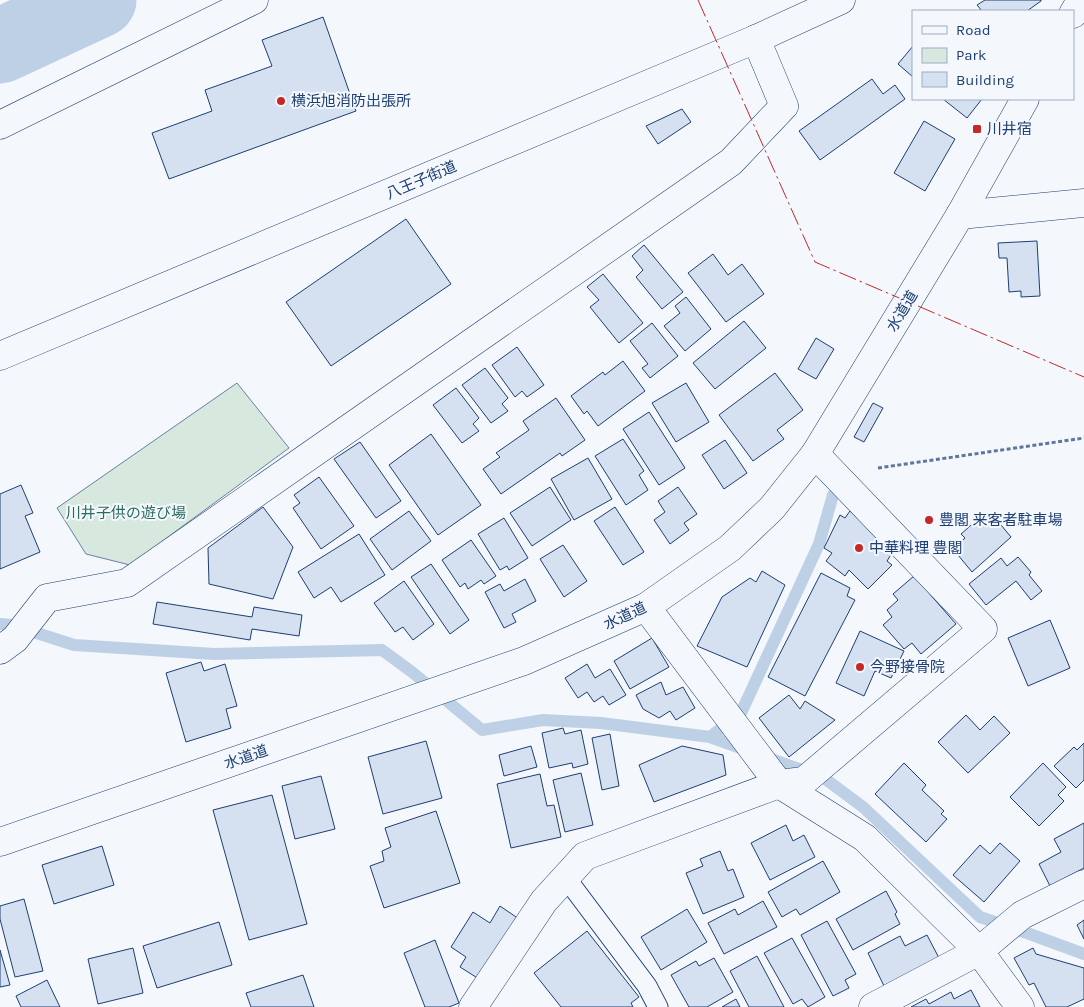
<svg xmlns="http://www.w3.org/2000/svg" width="1084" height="1007" viewBox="0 0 1084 1007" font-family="Karla,'Noto Sans JP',sans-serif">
	<rect width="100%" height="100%" fill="#f4f7fb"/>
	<polygon fill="#d7e8df" stroke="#687fa3" points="237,383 289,448 130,565 86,554 57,508"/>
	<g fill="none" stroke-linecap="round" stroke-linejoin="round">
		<g stroke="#bed0e5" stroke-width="12">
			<polyline points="0,624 12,625 74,645 214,654 382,650 412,672 482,730 543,720 601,723 710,737 741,713 819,544 833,495"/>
			<polyline points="710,737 824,778 863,807 980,917 1027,933 1084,954"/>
		</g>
		<polyline stroke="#bed0e5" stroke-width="75" points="0,46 99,0"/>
	</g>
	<g fill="#d5e0f0" stroke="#1d3f73">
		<polygon points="985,0 1041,0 1041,1 1027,11 982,11 977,5"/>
		<polygon points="323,17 356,111 169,179 152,133 212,111 205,90 272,66 262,40"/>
		<polygon points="913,46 913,77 898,64"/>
		<polygon points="872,79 883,94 895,85 905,99 820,160 799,131"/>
		<polygon points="943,99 982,99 967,118"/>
		<polygon points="682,109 691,122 658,144 646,126"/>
		<polygon points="924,121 955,139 925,191 894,173"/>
		<polygon points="406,219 451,284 331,366 286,302"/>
		<polygon points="1037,241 1040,296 1021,297 1021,291 1009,292 1007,258 999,258 998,243"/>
		<polygon points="644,245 683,292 662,309 636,277 643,270 632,256"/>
		<polygon points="713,254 728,275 742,264 764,294 726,322 688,273"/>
		<polygon points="603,274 643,323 619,343 590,307 599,300 587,287"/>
		<polygon points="686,297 711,329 685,351 664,326 680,313 675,306"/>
		<polygon points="744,321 766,348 715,389 693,363"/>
		<polygon points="652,323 678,356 650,378 642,368 648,364 630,341"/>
		<polygon points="816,338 834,349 816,379 798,369"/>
		<polygon points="517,347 544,385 527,397 522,391 515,397 492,365"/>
		<polygon points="623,361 645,391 598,426 587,411 584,414 571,396 603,372 605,375"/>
		<polygon points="485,368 508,398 502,404 508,411 491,423 462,385"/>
		<polygon points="775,373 803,410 777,430 784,439 753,461 719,415"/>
		<polygon points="686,383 709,422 676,442 652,403"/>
		<polygon points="456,388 479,418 473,424 479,431 462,443 433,405"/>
		<polygon points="556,398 585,440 562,456 560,453 501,494 483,469 500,457 496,453 529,430 523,421"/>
		<polygon points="873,403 883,408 864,442 854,437"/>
		<polygon points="649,412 685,468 659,485 623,429"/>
		<polygon points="431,434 481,505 438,535 389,465"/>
		<polygon points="623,439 644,471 639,475 648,490 626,505 595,456"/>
		<polygon points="725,440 747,473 724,489 702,455"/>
		<polygon points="360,442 401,501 376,518 334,459"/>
		<polygon points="588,458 612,499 574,520 551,479"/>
		<polygon points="319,477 354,526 321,549 293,508 300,503 294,495"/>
		<polygon points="21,485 33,513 25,516 40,552 0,569 0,494"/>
		<polygon points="550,487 571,520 532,546 510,513"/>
		<polygon points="678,487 697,514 684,523 689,530 670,544 654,520 665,512 658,501"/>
		<polygon points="263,507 293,547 273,599 209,584 208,548"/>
		<polygon points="615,507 644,552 623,565 594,521"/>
		<polygon points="409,511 431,541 392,570 370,539"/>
		<polygon points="850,511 892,553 887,561 892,565 868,589 849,570 845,576 826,561 832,553 824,548 840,515 845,518"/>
		<polygon points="991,513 1011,537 972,572 953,549 965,538 961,534 977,520 980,524"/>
		<polygon points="504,518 528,558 509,570 507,566 500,570 478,534"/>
		<polygon points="359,534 385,575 341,602 331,587 314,598 298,572"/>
		<polygon points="471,540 496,576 484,584 481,580 468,589 465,583 460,587 442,560"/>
		<polygon points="563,545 587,581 564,597 540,559"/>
		<polygon points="1018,557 1031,572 1029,575 1042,591 1031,600 1016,581 986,605 969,584 1001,558 1007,566"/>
		<polygon points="431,564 469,620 450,634 411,577"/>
		<polygon points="762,571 785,585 747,667 697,646 722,597 750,578 756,582"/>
		<polygon points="821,573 850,588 847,596 855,600 805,696 768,677"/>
		<polygon points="914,576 956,624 921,654 912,643 904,649 883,625 892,617 887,610 898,600 893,594"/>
		<polygon points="525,579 536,601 512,614 516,622 504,628 485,592 500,584 504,591"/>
		<polygon points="404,581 434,624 413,640 403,627 395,632 374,603"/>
		<polygon points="157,602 252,617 254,607 302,615 299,636 252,629 250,640 153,624"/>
		<polygon points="1050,620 1070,668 1028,686 1008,638"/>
		<polygon points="860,631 904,651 891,678 875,671 864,696 836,683"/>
		<polygon points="652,638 669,667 630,689 614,661"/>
		<polygon points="201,662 204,671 225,664 237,706 226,709 231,728 186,742 166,673"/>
		<polygon points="587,664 595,678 610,669 626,695 609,705 603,696 594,702 587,692 578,698 565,678"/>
		<polygon points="661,682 666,695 683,687 695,708 676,720 670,711 659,718 643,709 636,695"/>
		<polygon points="789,695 800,709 805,701 835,720 789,757 759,718"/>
		<polygon points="966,715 980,730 994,716 1010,733 968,773 938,742"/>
		<polygon points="563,728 565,734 581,730 588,764 573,768 572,763 549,768 542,733"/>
		<polygon points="610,734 619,786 602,790 592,738"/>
		<polygon points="426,741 442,798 383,814 368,757"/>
		<polygon points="1084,743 1084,780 1076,788 1054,766 1074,747 1077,750"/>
		<polygon points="531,746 537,767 504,776 499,755"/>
		<polygon points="682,746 723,755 726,775 654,802 639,765"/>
		<polygon points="904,763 926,785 922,790 944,811 941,814 947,819 926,842 875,794"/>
		<polygon points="1043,763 1066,787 1058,795 1064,801 1039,826 1010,797"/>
		<polygon points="581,773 593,825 565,832 553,780"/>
		<polygon points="540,774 547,806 554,805 561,837 511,848 497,784"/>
		<polygon points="321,776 335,829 295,839 282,786"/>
		<polygon points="272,795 307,924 249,940 213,810"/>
		<polygon points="436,811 460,883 384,908 370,866 384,861 382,851 391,847 385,828"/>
		<polygon points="1084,823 1084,868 1050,886 1039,864 1061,852 1054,839"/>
		<polygon points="786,825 793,841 804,835 815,857 770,880 751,843"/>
		<polygon points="1000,843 1020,861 984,902 953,875 980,845 990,854"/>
		<polygon points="102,846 114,885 54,904 42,865"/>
		<polygon points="720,851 728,871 733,869 744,897 703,914 686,873 703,866 700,859"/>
		<polygon points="823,861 840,892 800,915 796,909 782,917 768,892"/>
		<polygon points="886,891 897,912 895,914 900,924 853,950 836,919"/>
		<polygon points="24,899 43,971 15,977 0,919 0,906"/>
		<polygon points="763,901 777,927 724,954 708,923 735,909 738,915"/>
		<polygon points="500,906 519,919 479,979 460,967 466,957 451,947 473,912 490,923"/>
		<polygon points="687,909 707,942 661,970 641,937"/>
		<polygon points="1084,920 1084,939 1077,925"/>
		<polygon points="827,921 856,974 845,980 849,988 833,996 801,935"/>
		<polygon points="219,922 232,965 157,988 143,946"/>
		<polygon points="587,931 639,997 631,1003 633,1007 561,1007 534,973"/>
		<polygon points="927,935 939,958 884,986 868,953 900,936 905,946"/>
		<polygon points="792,938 825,997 808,1007 802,999 793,1004 764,953"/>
		<polygon points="435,940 459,1003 449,1007 425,1007 404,953"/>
		<polygon points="133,948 143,993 98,1004 88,959"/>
		<polygon points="1033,948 1036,954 1084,968 1084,999 1067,1007 1046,1007 1034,983 1029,985 1014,958"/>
		<polygon points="0,950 10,985 0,987"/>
		<polygon points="757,956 784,1007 749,1007 730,971"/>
		<polygon points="714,958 733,992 707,1007 689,1007 671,975 696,961 699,966"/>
		<polygon points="303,975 314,1007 251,1007 246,993"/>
		<polygon points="47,980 60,1007 21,1007 16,996"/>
		<polygon points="971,990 980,1007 911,1007 926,999 929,1004 951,992 954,999"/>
		<polygon points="736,999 740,1007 722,1007"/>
	</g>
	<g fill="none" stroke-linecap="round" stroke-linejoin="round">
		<defs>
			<polyline id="service" points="566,878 647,986 658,1007"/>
			<g id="minor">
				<polyline points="0,125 254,0"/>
				<polyline points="960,215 1084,203"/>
				<polyline points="646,607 779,784 865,838 979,951 1020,1007"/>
				<polyline points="0,650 15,639 47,598 127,583 731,162 784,106 756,39"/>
				<polyline points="473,1007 544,901 585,856 779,784 804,781 983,629 815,454"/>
				<polyline points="873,1007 979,951 1022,915 1084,884"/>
			</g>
			<g id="tertiary">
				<polyline points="1073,14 1081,0"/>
				<polyline points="0,842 524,661 646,607 730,548 772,508 815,454 960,215 1025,99"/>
			</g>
			<polyline id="trunk" points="0,356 756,39 841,0"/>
		</defs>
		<use href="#service" stroke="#1d3f73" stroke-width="21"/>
		<use href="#minor" stroke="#1d3f73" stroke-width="29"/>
		<use href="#tertiary" stroke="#1d3f73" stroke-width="29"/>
		<use href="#trunk" stroke="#1d3f73" stroke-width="29"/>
		<polyline stroke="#5e769c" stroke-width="3" stroke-dasharray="4 2.5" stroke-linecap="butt" points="878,468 1084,438"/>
		<use href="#service" stroke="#f4f7fb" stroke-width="19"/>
		<use href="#minor" stroke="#f4f7fb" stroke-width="28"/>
		<use href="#tertiary" stroke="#f4f7fb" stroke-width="28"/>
		<use href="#trunk" stroke="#f4f7fb" stroke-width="28"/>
		<polyline stroke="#c62828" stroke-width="1" stroke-dasharray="18 4 2.5 4" stroke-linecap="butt" points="698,0 815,262 1084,377"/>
	</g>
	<g fill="#c62828" stroke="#f4f7fb" stroke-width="2">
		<circle cx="281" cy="101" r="5"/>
		<rect x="972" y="124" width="10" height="10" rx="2.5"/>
		<circle cx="929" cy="520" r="5"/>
		<circle cx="859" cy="548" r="5"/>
		<circle cx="860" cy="667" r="5"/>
	</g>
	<g text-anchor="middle" stroke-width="4" stroke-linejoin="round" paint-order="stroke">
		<g font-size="15" fill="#1d3f73" stroke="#f4f7fb" text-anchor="start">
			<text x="291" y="106">横浜旭消防出張所</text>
			<text x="987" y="134">川井宿</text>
			<text x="939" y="525">豊閣 来客者駐車場</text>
			<text x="869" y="553">中華料理 豊閣</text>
			<text x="870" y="672">今野接骨院</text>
		</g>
		<g font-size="15" fill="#1d3f73" stroke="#f4f7fb">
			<text transform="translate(421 180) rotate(-23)" y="5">八王子街道</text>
			<text transform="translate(902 311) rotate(-59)" y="5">水道道</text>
			<text transform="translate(625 616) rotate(-25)" y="5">水道道</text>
			<text transform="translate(246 757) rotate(-19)" y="5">水道道</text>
		</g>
		<g font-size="15" fill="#2c6c60" stroke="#f4f7fb">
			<text x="126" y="518">川井子供の遊び場</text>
		</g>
	</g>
	<rect x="912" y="10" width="162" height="90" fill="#f4f7fb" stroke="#9eadc5"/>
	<rect x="922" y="26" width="25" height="8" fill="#f4f7fb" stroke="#9eadc5"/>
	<text x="956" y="35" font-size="15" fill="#1d3f73">Road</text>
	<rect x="922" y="48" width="25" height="15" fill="#d7e8df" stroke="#9eadc5"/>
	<text x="956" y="60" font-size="15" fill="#1d3f73">Park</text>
	<rect x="922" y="72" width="25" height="15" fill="#d5e0f0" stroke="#9eadc5"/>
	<text x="956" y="85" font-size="15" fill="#1d3f73">Building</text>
</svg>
